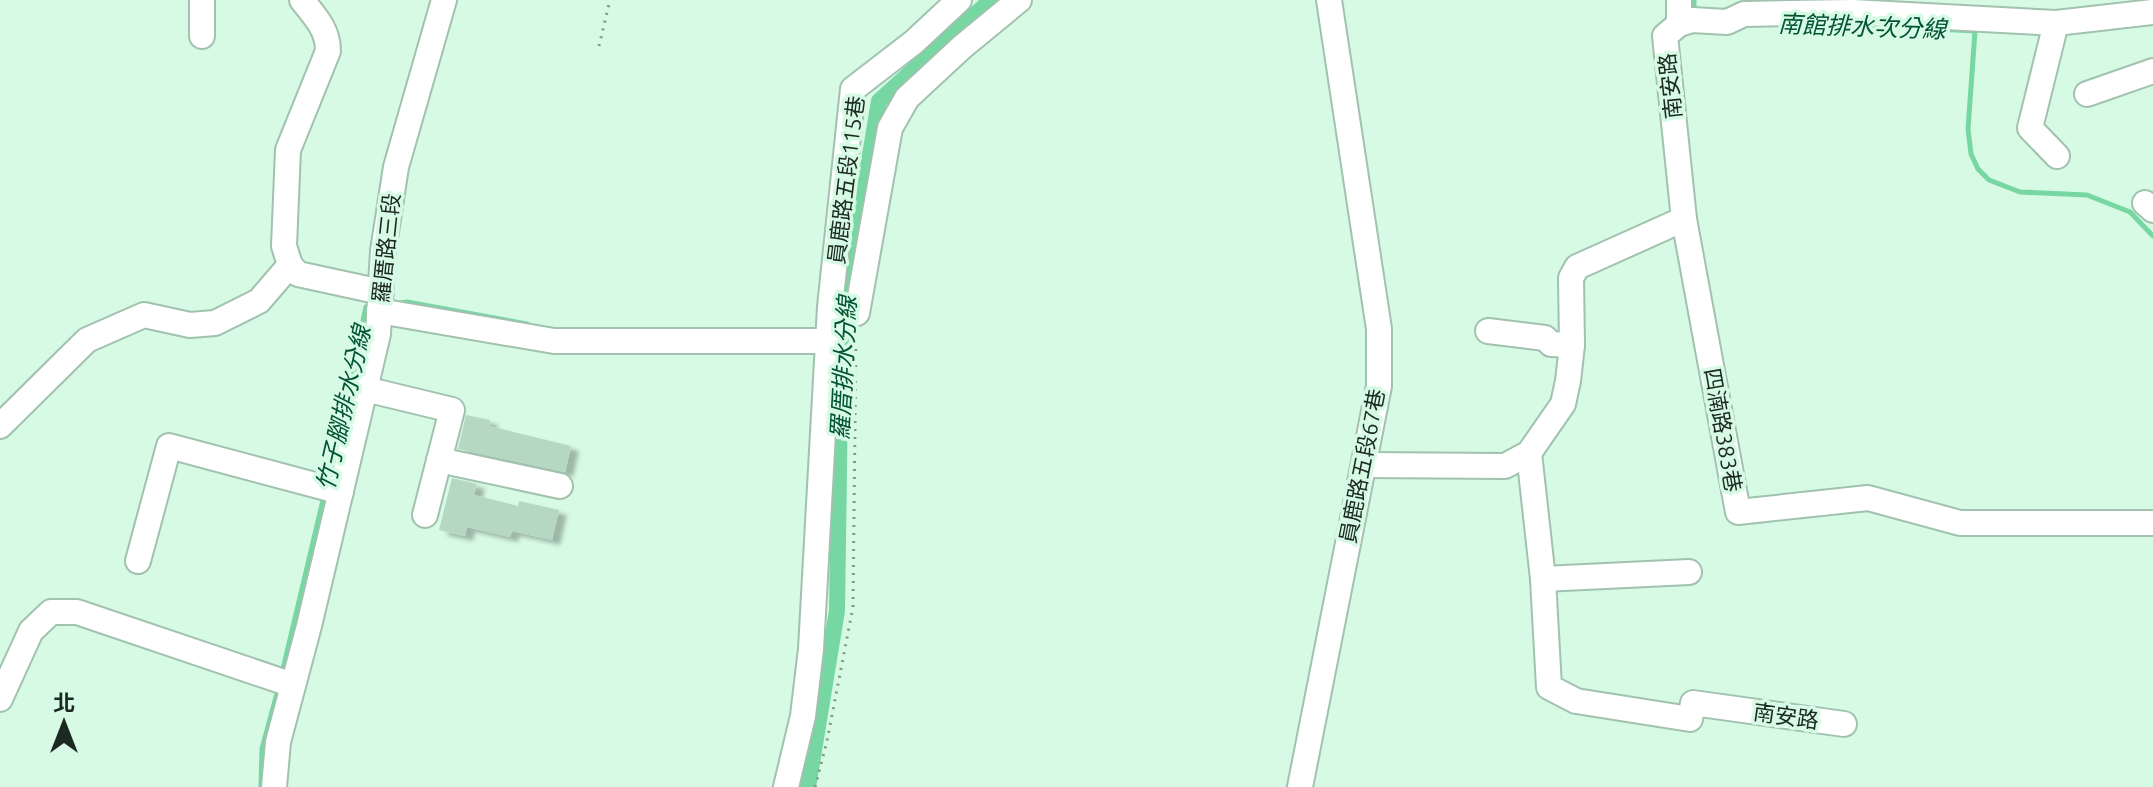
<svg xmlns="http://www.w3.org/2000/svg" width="2153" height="787" viewBox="0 0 2153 787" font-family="Ubuntu,'Noto Sans TC',sans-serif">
	<defs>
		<filter id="shadow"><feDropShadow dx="8" dy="5" stdDeviation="2" flood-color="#0004"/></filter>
	</defs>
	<rect width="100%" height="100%" fill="#d7fae4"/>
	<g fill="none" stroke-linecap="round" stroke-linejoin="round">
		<g stroke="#76d7a2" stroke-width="5">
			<polyline points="1694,0 1694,8 1700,10"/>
			<polyline points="1840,24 1975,31 1968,129 1971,154 1978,169 1989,180 2020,192 2087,195 2130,212 2153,236"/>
			<polyline points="399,303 407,302 527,324"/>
			<polyline points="327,482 366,307 373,306"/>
			<polyline points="282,673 324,496"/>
			<polyline points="261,787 262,749 279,686"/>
		</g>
		<polyline stroke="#76d7a2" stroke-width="16" points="808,787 837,611 841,328 879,101 991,0"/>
	</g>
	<g fill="#b6d8c3" filter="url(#shadow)">
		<polygon points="466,415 490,420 489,426 571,446 565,472 458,449"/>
		<polygon points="452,478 477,484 474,495 518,506 519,501 559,510 552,540 512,531 510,537 467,527 465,536 439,530"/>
	</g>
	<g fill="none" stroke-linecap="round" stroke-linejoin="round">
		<defs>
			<g id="minor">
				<polyline points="202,0 202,36"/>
				<path d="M302,0C315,17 328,29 328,51L288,150L284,246L290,265L298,274L381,292"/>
				<polyline points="1679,0 1679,24"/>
				<polyline points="2056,23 2030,128 2057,156"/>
				<polyline points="2087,94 2153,71"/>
				<polyline points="2145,203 2153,210"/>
				<polyline points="1684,219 1738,512 1868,498 1960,523 2153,523"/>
				<polyline points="379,311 554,341 828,341"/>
				<polyline points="857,313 890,128 907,98 962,47 1019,0"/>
				<polyline points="1488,331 1545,338 1551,344 1572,345"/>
				<polyline points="365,389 452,410 425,515"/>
				<polyline points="0,426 87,340 144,315 190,325 215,323 259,301 290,265"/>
				<polyline points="1529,453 1543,579 1549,687 1576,701 1690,719 1693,703 1844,724"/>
				<polyline points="439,460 560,486"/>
				<polyline points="1364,465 1505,466 1529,453 1563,404 1568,381 1572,345 1571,278 1577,267 1684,219 1665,36 1679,24 1692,20 1727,22 1744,14 1852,12 2056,23 2153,12"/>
				<polyline points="138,561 169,446 341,492"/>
				<polyline points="1543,579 1689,572"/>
				<polyline points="0,699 31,631 51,612 77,612 293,685"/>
				<polyline points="274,787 278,742 309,626 378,334 383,251 396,167 444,0"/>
				<polyline points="786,787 803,716 811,649 830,307 853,89 914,42 959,0"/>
				<polyline points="1300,787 1379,386 1379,329 1329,0"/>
			</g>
		</defs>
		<use href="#minor" stroke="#a1c2ae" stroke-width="28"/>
		<g stroke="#7f9888" stroke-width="3" stroke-dasharray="2 6" stroke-linecap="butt">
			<polyline points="599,46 610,0"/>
			<polyline points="815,787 827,741 853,607 856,331"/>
		</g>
		<use href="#minor" stroke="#fff" stroke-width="24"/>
	</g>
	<g text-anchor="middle" stroke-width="7" stroke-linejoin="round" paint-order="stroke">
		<g font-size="22" fill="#1c2921" stroke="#d7fae4">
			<text transform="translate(1670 86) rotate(-96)" y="8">南安路</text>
			<text transform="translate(846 180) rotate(-83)" y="8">員鹿路五段115巷</text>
			<text transform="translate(386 248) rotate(-84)" y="8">羅厝路三段</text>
			<text transform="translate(1723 430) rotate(80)" y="8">四湳路383巷</text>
			<text transform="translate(1362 466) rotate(-79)" y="8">員鹿路五段67巷</text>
			<text transform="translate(1786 716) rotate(8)" y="8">南安路</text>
		</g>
		<g font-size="24" font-style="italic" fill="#025333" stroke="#d7fae4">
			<text transform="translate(1862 27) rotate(2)" y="8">南館排水次分線</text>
			<text transform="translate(844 368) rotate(-87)" y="8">羅厝排水分線</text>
			<text transform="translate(344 408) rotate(-77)" y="8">竹子腳排水分線</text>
		</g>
	</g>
	<g transform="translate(64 723)" stroke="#d7fae4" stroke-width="6" paint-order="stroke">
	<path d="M0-6L14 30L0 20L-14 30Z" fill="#1c2921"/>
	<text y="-12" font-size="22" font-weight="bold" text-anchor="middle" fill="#1c2921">北</text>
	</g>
</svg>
